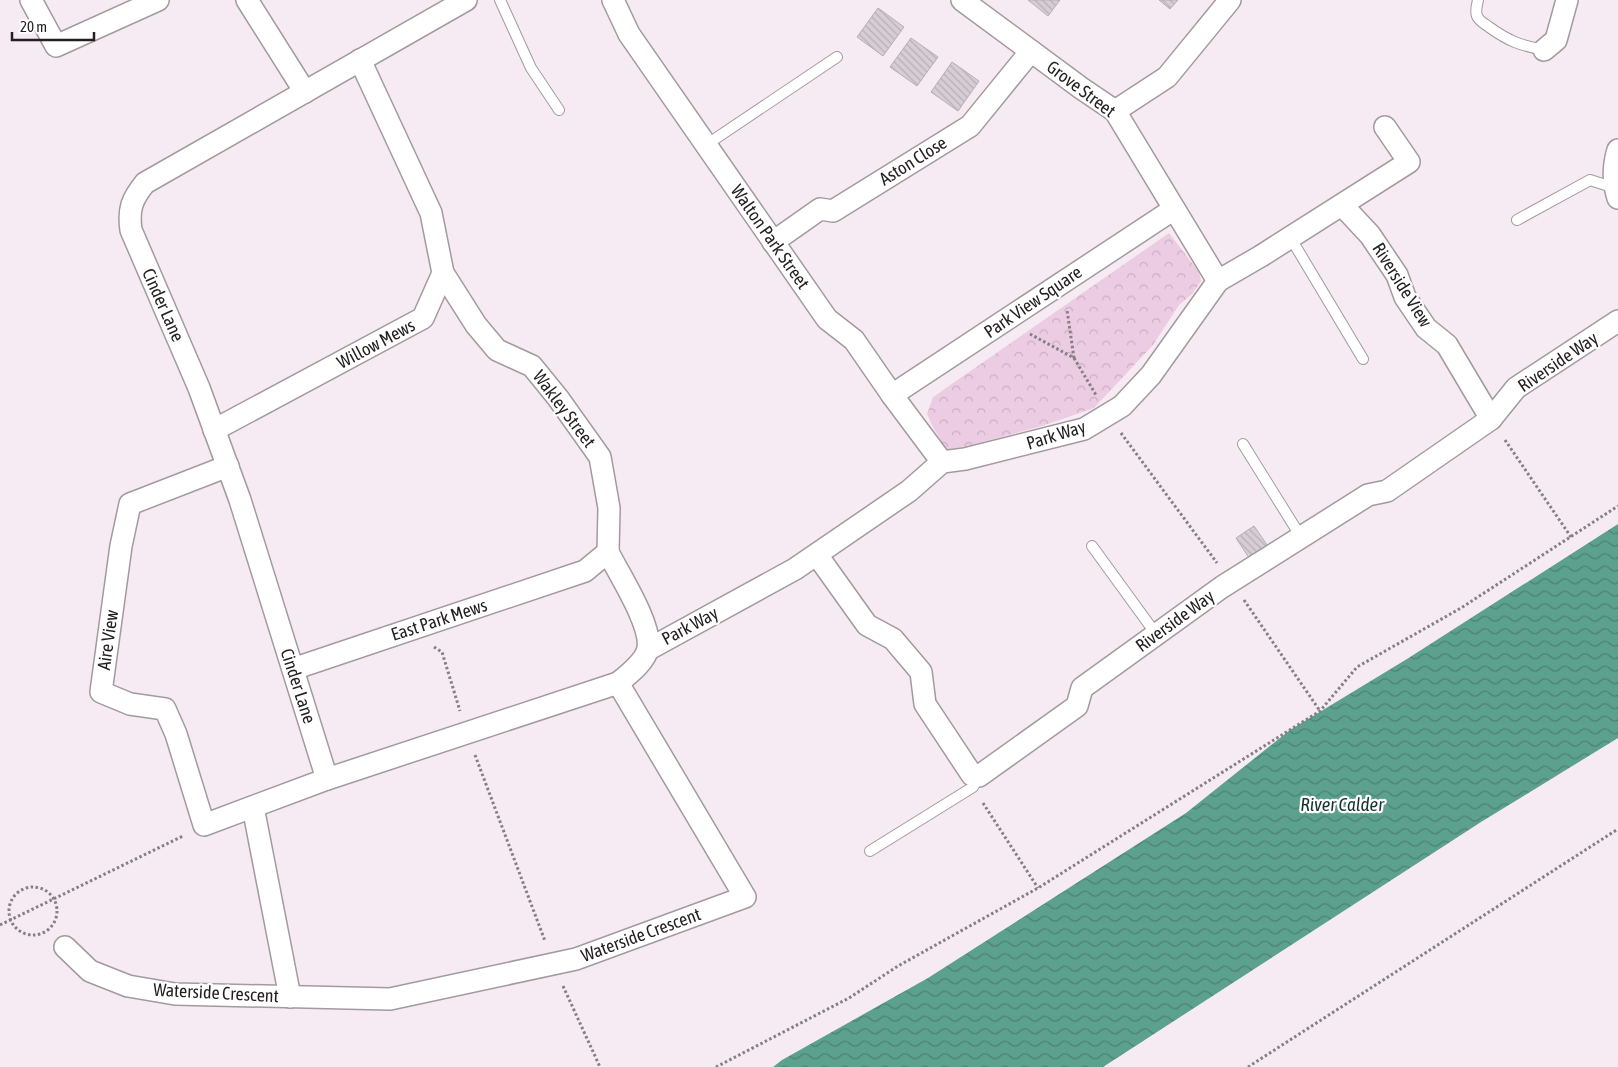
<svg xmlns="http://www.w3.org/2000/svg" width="1618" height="1067" viewBox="0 0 1618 1067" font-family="'Asap Condensed',sans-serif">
	<defs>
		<pattern id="park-crowns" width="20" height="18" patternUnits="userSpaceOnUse" patternTransform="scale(1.25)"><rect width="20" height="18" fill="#eccce3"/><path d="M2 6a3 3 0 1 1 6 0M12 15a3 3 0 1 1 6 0" fill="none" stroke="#caafc2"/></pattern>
		<pattern id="water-waves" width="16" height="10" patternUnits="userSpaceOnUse" patternTransform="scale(1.25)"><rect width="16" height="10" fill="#5ca08e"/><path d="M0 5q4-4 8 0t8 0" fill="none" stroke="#4c8274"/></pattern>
		<pattern id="building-back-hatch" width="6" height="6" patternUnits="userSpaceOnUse" patternTransform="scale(1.25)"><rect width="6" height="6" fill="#d7cdd4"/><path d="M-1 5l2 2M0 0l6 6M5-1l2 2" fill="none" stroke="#b8b0b6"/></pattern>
	</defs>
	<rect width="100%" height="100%" fill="#f6ebf2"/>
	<polygon fill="url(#park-crowns)" points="1169,233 1199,272 1201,281 1192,294 1179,305 1153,345 1094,408 1042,426 971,445 946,450 931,423 927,414 933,397"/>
	<polygon fill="url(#water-waves)" points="1618,524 1618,738 1481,822 1103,1067 773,1067 782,1060 928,978 1186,813 1290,730 1407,659"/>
	<g fill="url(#building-back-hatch)" stroke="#b7adb4">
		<polygon points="1028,0 1060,0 1048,16"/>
		<polygon points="1159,0 1178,0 1170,9"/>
		<polygon points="878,8 904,27 883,56 857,37"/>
		<polygon points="911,38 938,57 917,86 890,67"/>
		<polygon points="952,62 979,81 958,111 931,92"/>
		<polygon points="1254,526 1272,552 1253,564 1236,538"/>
	</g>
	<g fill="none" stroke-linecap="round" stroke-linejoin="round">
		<defs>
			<g id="service">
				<polyline points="500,0 531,68 559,110"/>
				<path d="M1478,0C1477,5 1475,11 1477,16C1479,21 1485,24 1489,27C1510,42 1520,45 1544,50"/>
				<polyline points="706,145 837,57"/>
				<polyline points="1517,220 1590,180 1615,188"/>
				<polyline points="1290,237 1363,359"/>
				<polyline points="1243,444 1301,537"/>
				<polyline points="1092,546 1156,634"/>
				<polyline points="870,851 973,787 979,776"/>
			</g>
			<g id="minor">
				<polyline points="31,0 56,46 158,0"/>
				<polyline points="247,0 305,92"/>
				<polyline points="613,0 629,34 827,319 854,340 892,395 942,462"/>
				<polyline points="962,0 1081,88 1115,111 1218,281"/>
				<polyline points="1544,50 1556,40 1567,0"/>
				<polyline points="1115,111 1167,77 1230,0"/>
				<path d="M1618,150C1613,166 1613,182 1618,198"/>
				<polyline points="1342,205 1370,235 1397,275 1405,297 1426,328 1447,345 1491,419"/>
				<polyline points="773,242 820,209 833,211 970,126 1031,51"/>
				<polyline points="892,395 1174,209"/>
				<polyline points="214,430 423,318 443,273 431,213 360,60"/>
				<path d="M228,466L130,504L121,546L101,692L130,704L165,709L176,734L204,825L327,779L618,683C628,675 646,661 648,648C652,625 619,574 608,552"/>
				<polyline points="817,555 867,625 893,639 921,672 925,704 972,775 979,776 1077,706 1082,688 1222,587 1368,495 1387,491 1491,419 1516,388 1618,321"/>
				<polyline points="649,649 795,569 909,491 942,462 965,459 1084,429 1122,406 1151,375 1218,281 1261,256 1409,162 1385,127"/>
				<polyline points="293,669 585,571 608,552 609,508 600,457 558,398 532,366 497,350 476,325 443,273"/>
				<path d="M327,779L240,500L199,388L131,230C128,209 132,199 145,183L466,0"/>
				<polyline points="253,807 290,997"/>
				<polyline points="65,947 90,971 128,986 175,994 390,999 576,959 745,897 618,683"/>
			</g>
		</defs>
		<use href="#service" stroke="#a39aa0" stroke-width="12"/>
		<use href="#minor" stroke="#a39aa0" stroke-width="24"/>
		<g stroke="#857e83" stroke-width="3" stroke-dasharray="2.5 2.5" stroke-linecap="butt">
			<polyline points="1030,334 1074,358 1067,310"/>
			<polyline points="1074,358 1096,395"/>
			<polyline points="1121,433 1217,563"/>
			<polyline points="1505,440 1571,537"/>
			<polyline points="1244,600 1320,711"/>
			<polyline points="434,647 442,652 460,711"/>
			<polyline points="475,755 545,941"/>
			<polyline points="983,803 1038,888"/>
			<circle cx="33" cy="911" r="24"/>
			<polyline points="0,925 183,836"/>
			<polyline points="563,986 600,1067"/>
			<polyline points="716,1067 849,998 898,966 1038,888 1320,711 1357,667 1461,608 1618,506"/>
			<polyline points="1248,1067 1618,829"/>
		</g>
		<use href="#service" stroke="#fff" stroke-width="10"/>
		<use href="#minor" stroke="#fff" stroke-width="21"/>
	</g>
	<g text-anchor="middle" stroke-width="4.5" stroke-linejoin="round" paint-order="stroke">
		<g font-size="18" fill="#221e21" stroke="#fff">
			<text transform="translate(1081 89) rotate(37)" y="6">Grove Street</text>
			<text transform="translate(913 161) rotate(-32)" y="6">Aston Close</text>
			<text transform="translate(770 237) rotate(55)" y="6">Walton Park Street</text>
			<text transform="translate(1402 285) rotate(58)" y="6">Riverside View</text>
			<text transform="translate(1033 302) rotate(-34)" y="6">Park View Square</text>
			<text transform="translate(163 305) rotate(66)" y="6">Cinder Lane</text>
			<text transform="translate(376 344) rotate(-28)" y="6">Willow Mews</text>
			<text transform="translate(1558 362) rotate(-34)" y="6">Riverside Way</text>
			<text transform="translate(564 409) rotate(53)" y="6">Wakley Street</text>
			<text transform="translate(1056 435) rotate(-17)" y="6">Park Way</text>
			<text transform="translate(439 620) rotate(-18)" y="6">East Park Mews</text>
			<text transform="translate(1175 621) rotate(-36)" y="6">Riverside Way</text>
			<text transform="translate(690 626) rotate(-28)" y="6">Park Way</text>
			<text transform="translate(108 640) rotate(-82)" y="6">Aire View</text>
			<text transform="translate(298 686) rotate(72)" y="6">Cinder Lane</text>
			<text transform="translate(641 935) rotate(-20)" y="6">Waterside Crescent</text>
			<text transform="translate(216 993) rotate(3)" y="6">Waterside Crescent</text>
		</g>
		<g font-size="19" font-style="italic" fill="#14352d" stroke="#fff">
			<text x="1342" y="811">River Calder</text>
		</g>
	</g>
	<path d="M12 32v8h82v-8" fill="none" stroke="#221e21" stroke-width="2.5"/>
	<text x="20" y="32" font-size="15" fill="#221e21" stroke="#ffffff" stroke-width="4" paint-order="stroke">20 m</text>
</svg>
